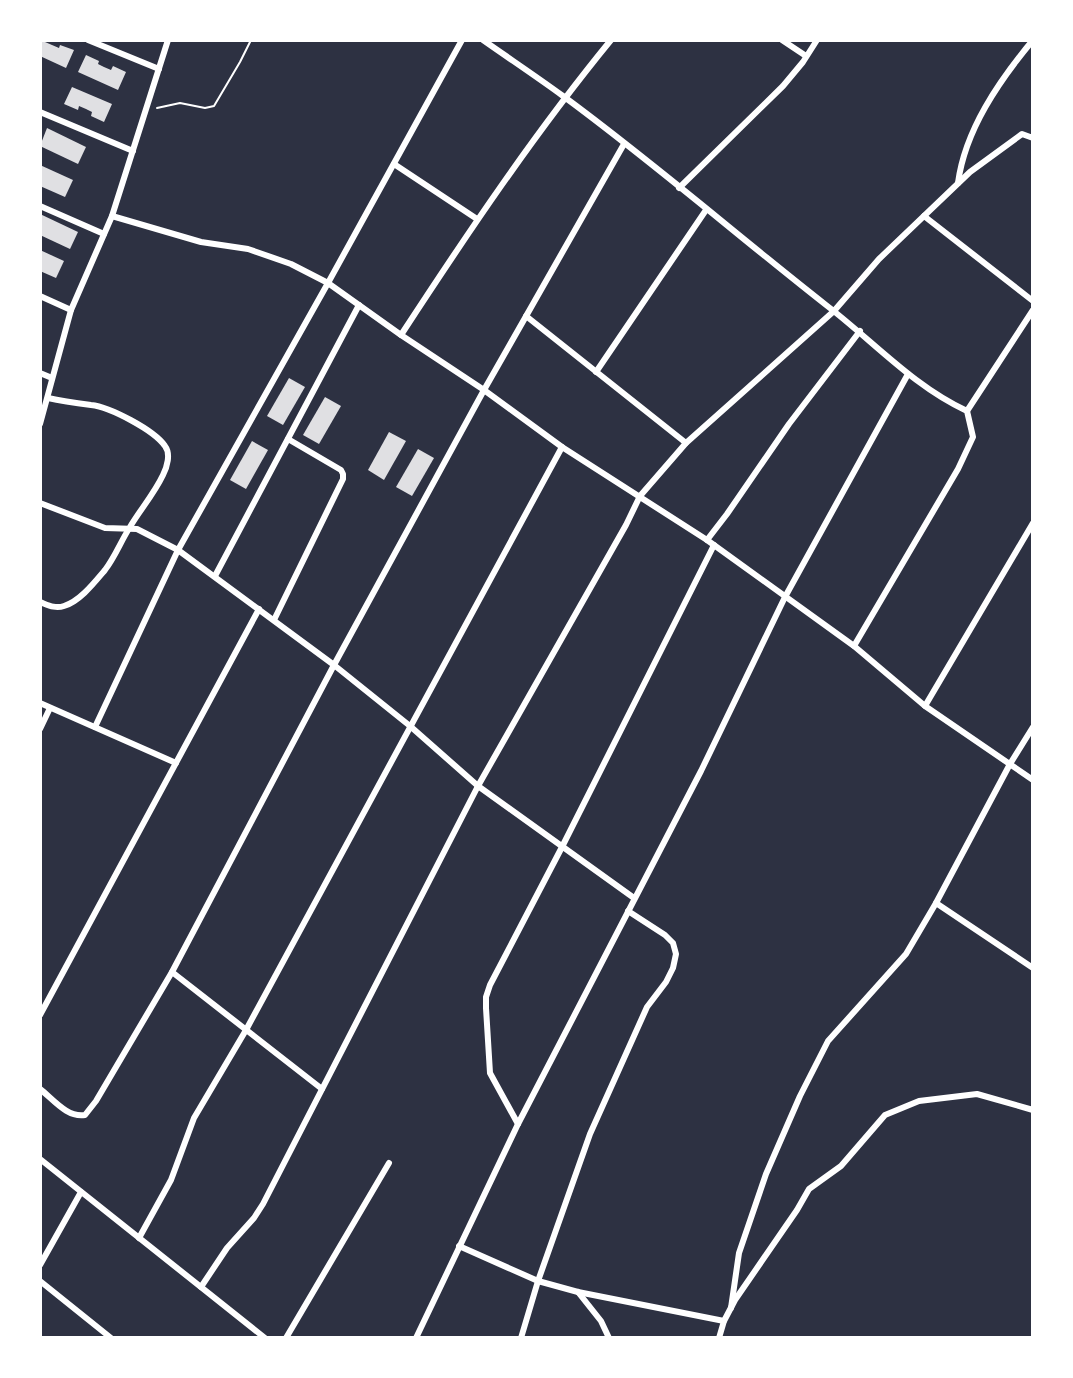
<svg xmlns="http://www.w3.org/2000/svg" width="1073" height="1378" viewBox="0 0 1073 1378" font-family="'Archivo Narrow',sans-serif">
	<rect width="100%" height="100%" fill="#2d3142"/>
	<g fill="#e0e0e3">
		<polygon points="40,40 46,40 45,42 59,48 60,45 74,50 66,68 40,56"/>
		<polygon points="86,55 99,61 98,64 104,67 111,70 113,66 126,72 118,90 78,72"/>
		<polygon points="72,87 112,104 104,122 91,116 92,112 86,109 79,106 78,110 64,104"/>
		<polygon points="47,128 86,147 78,164 40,146"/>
		<polygon points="40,165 73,180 65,197 40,186"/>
		<polygon points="40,214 78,232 70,249 40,235"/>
		<polygon points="40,250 64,261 56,278 40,271"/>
		<polygon points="289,378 305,387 283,425 267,416"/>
		<polygon points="325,397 341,406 319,444 303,435"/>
		<polygon points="389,432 406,441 384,480 368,470"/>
		<polygon points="252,441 268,450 246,489 230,480"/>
		<polygon points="418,449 434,458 412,496 396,487"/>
	</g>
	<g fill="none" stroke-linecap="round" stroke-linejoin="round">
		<polyline stroke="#fff" stroke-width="2" points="157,108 180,103 205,108 214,106 240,62 251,40"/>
		<g stroke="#fff" stroke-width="6">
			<polyline points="88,40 159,69"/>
			<path d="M483,40C510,59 537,77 563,96C653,162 738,236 826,305C873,341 913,386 967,411L973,437L958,469L854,646"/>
			<polyline points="782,40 806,56"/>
			<polyline points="40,112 133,151"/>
			<polyline points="394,164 477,219"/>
			<path d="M958,183C965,130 999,81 1033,40"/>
			<polyline points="679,188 783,86 803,62 817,40"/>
			<polyline points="40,206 104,234"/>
			<polyline points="112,216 201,242 248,249 291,264 328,283 401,335 484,390 562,447 707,540 854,646 925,706 1033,780"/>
			<polyline points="924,216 1033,301"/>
			<polyline points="40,296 71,310"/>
			<polyline points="526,316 686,443"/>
			<path d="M401,335C467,234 534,134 611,40"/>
			<polyline points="596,372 706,210"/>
			<polyline points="40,373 52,378"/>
			<polyline points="967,411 1033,310"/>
			<polyline points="40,424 71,310 112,216 168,40"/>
			<polyline points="40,503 105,528 137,529 178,550 334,665 410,726 478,786 634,898"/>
			<polyline points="707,540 727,514 789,424 860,331"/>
			<polyline points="215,576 359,305"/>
			<path d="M40,602C48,605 55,609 64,606C80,601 94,583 105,570C115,557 121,541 130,527C140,510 154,494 163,475C167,467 171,454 165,446C154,430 110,407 91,405C76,403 62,401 48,398"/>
			<polyline points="274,620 343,479 343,474 341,470 288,439"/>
			<polyline points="40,703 176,763"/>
			<polyline points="925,706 1033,523"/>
			<polyline points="95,727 178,550 328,283 462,40"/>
			<polyline points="40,729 50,708"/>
			<polyline points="936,903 1033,968"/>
			<polyline points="172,972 322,1089"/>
			<polyline points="40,1015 259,609"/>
			<path d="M40,1089C53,1099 67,1118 85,1115L96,1101L172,972L334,665L484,390L624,144"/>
			<polyline points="518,1124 490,1073 486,1008 486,997 490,985 562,847 714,545"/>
			<polyline points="40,1159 265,1338"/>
			<polyline points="139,1238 171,1180 194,1118 246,1030 562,447"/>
			<polyline points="459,1246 538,1281 578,1292 724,1321"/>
			<polyline points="40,1265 81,1192"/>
			<polyline points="40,1281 111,1338"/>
			<polyline points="201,1287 227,1248 254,1218 263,1204 478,786 626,525 640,496 686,443 834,311 879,259 970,172 1022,134 1033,138"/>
			<polyline points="578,1292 601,1321 609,1338"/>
			<polyline points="731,1308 739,1253 766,1174 800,1096 828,1041 906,954 936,903 1010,764 1033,727"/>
			<polyline points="286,1338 389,1163"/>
			<polyline points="416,1338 518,1124 701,771 785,597 908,374"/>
			<polyline points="521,1338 538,1281 590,1134 647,1007 666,982 673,968 676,954 673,943 665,935 628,911"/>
			<polyline points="719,1338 724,1321 735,1300 797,1210 809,1189 841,1166 885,1115 919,1101 977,1094 1033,1110"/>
		</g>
	</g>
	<rect width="1073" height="1378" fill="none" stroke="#ffffff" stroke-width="84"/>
</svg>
